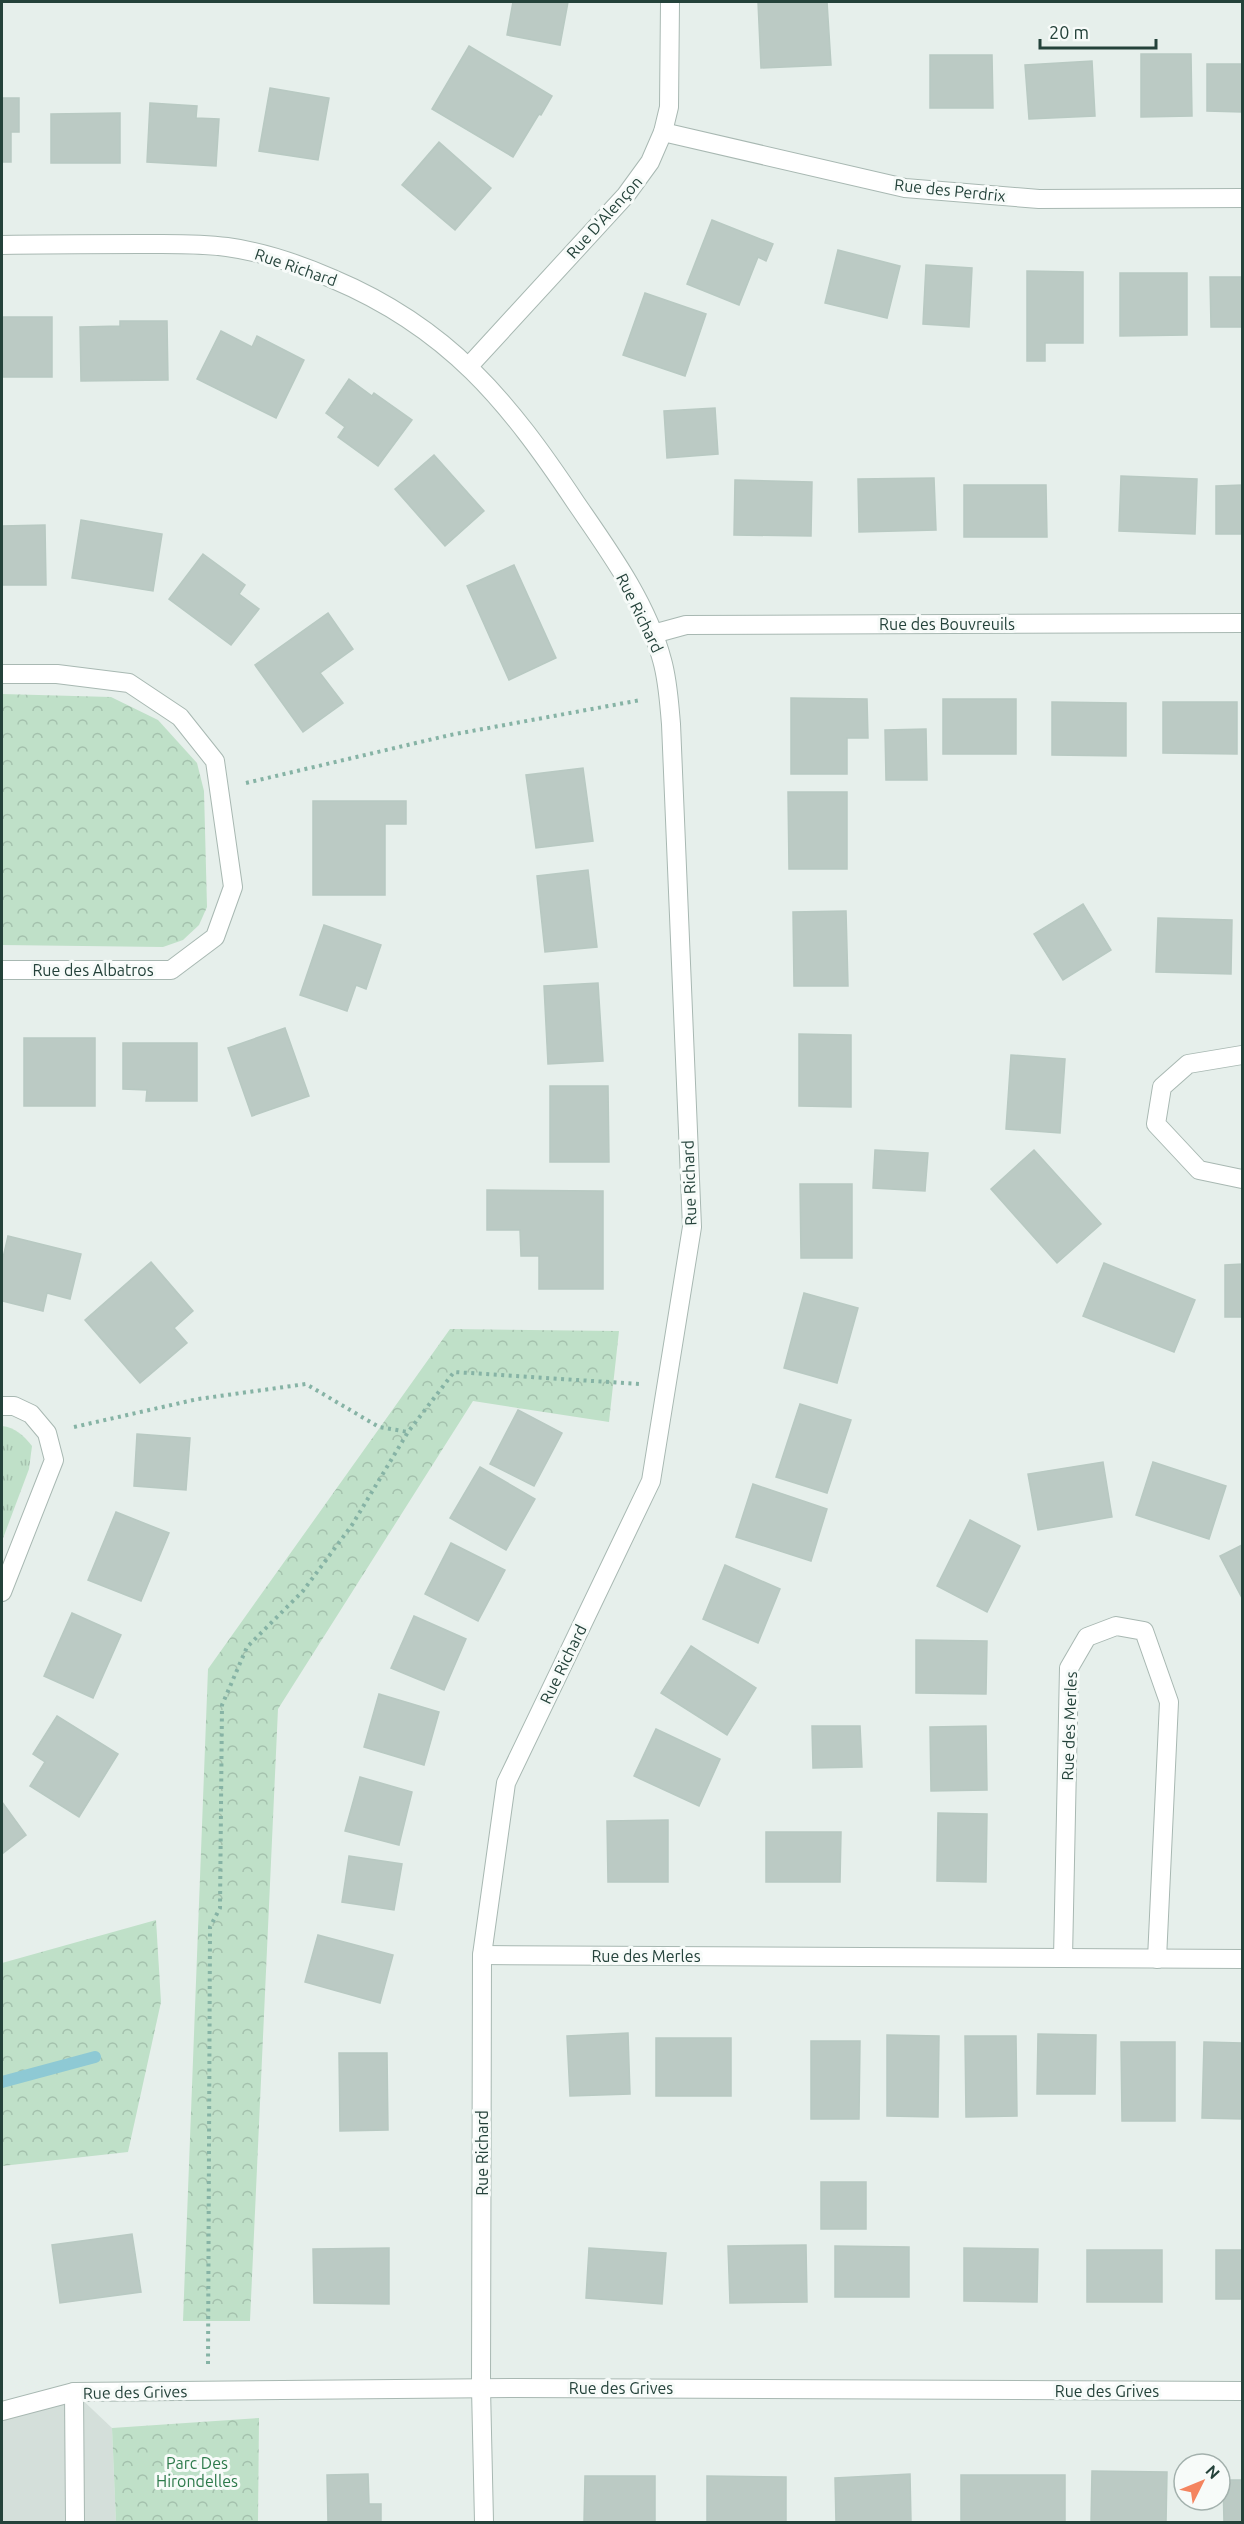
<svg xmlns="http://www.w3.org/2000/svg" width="1244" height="2524" viewBox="0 0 1244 2524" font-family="Ubuntu,sans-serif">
	<defs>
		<pattern id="grass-tufts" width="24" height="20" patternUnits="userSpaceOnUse" patternTransform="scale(1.5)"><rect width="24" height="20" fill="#bfe0c8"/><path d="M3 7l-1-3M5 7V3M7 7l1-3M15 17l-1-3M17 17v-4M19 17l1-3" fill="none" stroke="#a4c1ad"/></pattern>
		<pattern id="forest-crowns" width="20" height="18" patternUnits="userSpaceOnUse" patternTransform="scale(1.5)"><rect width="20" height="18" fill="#bfe0c8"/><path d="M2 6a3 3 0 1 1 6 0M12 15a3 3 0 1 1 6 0" fill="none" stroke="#a4c1ad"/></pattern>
	</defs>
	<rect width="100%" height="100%" fill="#e6efeb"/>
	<polygon fill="#d4dfda" points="74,2392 112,2428 116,2522 2,2522 2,2411"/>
	<path fill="url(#grass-tufts)" d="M2,1426C15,1427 24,1436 32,1446L29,1469L2,1541Z"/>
	<g fill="url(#forest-crowns)">
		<polygon points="2,694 111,697 158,720 197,763 204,791 207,907 199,925 183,940 163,947 2,945"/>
		<polygon points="450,1329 619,1331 609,1422 473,1401 278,1709 250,2321 183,2321 208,1669"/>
		<polygon points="156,1920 161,2002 128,2152 2,2166 2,1963"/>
		<polygon points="259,2418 258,2522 116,2522 112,2428"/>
	</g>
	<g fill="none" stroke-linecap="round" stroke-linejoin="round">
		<polyline stroke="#8ec9d4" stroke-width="12" points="2,2082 95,2057"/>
	</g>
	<g fill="#bbcac4" stroke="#b8c9c2" stroke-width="1.5">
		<polygon points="513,2 568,2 560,45 507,35"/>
		<polygon points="758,2 827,2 831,65 761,68"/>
		<polygon points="469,46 552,96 541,115 539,114 513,157 432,109"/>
		<polygon points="1141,54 1191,54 1192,116 1141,117"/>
		<polygon points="930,55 992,55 993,108 930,108"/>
		<polygon points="1092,61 1095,116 1029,119 1025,65"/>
		<polygon points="1207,64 1242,64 1242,112 1207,111"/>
		<polygon points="270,88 329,98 318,160 259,151"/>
		<polygon points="2,98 19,98 19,132 11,132 11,162 2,162"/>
		<polygon points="150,103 197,106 196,118 219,119 216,166 147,162"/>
		<polygon points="120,113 120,163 51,163 51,114"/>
		<polygon points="439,142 491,188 455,230 402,185"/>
		<polygon points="712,220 773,244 766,261 758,257 739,305 687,284"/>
		<polygon points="838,250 900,266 887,318 825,303"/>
		<polygon points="926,265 972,268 969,327 923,324"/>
		<polygon points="1027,271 1083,272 1083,343 1045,343 1045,361 1027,361"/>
		<polygon points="1120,273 1187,273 1187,335 1120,336"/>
		<polygon points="1210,277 1242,277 1242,327 1211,327"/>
		<polygon points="645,293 706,314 685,376 623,355"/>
		<polygon points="2,317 52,317 52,377 3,377"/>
		<polygon points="120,321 167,321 168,380 81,381 80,327 120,326"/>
		<polygon points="221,331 252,347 257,336 304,360 276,418 197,379"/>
		<polygon points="349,379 372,396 374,393 412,420 378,466 338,437 345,427 326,413"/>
		<polygon points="715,408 718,454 667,458 664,411"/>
		<polygon points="434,455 484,511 445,546 395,489"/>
		<polygon points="1121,476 1197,479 1195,534 1119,531"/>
		<polygon points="934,478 936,530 859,532 858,479"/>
		<polygon points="735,480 812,482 811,536 734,535"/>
		<polygon points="964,485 1046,485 1047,537 964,537"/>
		<polygon points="1242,485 1242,534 1216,534 1216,486"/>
		<polygon points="81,520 162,534 153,591 72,578"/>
		<polygon points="45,525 46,585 2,585 2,526"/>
		<polygon points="203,554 245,585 239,594 259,609 231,645 169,599"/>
		<polygon points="514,565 556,658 509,680 467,586"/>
		<polygon points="328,613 353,649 320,673 343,703 303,732 255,665"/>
		<polygon points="791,698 867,699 868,738 847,738 847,774 791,774"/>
		<rect x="943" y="699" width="73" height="55"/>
		<polygon points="1052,702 1126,703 1126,756 1052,755"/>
		<polygon points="1163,702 1237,702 1237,754 1163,753"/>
		<polygon points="926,729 927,780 886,780 885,730"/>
		<polygon points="583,768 593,841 536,848 526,775"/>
		<polygon points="788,792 847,792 847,869 789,869"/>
		<polygon points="313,801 406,801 406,824 385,824 385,895 313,895"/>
		<polygon points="588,870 597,947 545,952 537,876"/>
		<polygon points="1083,904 1111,950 1063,980 1034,934"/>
		<polygon points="846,911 848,986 794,986 793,912"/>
		<polygon points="1158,918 1232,920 1231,974 1156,972"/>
		<polygon points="324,925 381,945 366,989 356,985 347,1011 300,995"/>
		<polygon points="598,983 603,1061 548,1064 544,986"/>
		<polygon points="285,1028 309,1096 252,1116 228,1048"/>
		<polygon points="799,1034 851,1035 851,1107 799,1106"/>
		<rect x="24" y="1038" width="71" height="68"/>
		<polygon points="123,1043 197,1043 197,1101 146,1101 147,1090 123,1089"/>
		<polygon points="1011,1055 1065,1059 1060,1133 1006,1129"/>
		<polygon points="550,1086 608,1086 609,1162 550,1162"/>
		<polygon points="875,1150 928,1153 925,1191 873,1188"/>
		<polygon points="1034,1150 1101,1224 1057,1263 991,1189"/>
		<polygon points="800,1184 852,1184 852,1258 801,1258"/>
		<polygon points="487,1190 603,1191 603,1289 539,1289 539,1256 521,1256 520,1230 487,1230"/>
		<polygon points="8,1236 81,1254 70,1299 47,1293 43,1311 2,1301 2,1262"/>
		<polygon points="151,1262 193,1311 174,1328 187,1343 140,1383 85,1320"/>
		<polygon points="1104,1263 1195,1300 1174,1352 1083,1316"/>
		<polygon points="1242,1264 1242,1317 1225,1317 1225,1265"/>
		<polygon points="804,1293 858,1308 837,1383 784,1368"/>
		<polygon points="800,1404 851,1420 827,1493 776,1477"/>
		<polygon points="518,1410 562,1433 534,1486 490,1464"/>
		<polygon points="137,1434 190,1438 186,1490 134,1486"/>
		<polygon points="1103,1462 1112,1517 1038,1530 1028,1474"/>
		<polygon points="1153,1462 1226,1486 1209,1539 1136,1515"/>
		<polygon points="480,1467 535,1499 506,1550 450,1518"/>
		<polygon points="753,1484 827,1509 811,1561 736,1537"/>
		<polygon points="116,1512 169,1533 141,1601 88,1580"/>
		<polygon points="970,1520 1020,1546 987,1612 937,1586"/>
		<polygon points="451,1543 505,1570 478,1621 425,1594"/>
		<polygon points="1242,1545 1242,1598 1220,1556"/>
		<polygon points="725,1565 780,1589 758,1643 703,1619"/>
		<polygon points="72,1613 121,1635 93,1698 44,1676"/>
		<polygon points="414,1616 466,1639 444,1690 391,1668"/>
		<polygon points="916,1640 987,1641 986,1694 916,1693"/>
		<polygon points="691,1646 756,1688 727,1735 661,1693"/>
		<polygon points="379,1694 439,1712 424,1765 364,1747"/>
		<polygon points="57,1716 118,1754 79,1817 30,1786 45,1762 33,1754"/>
		<polygon points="812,1726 860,1726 862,1767 813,1768"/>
		<polygon points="986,1726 987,1790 931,1791 930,1727"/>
		<polygon points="656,1729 720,1759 699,1806 634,1776"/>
		<polygon points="360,1777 412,1792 399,1845 345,1831"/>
		<polygon points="2,1802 26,1835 2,1854"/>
		<polygon points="938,1813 987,1814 986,1882 937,1881"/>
		<polygon points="668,1820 668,1882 608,1882 607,1821"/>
		<polygon points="766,1832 841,1832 840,1882 766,1882"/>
		<polygon points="349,1856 402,1864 394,1910 342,1902"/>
		<polygon points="318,1935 393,1955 380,2003 305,1982"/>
		<polygon points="628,2033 630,2094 570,2096 567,2036"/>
		<polygon points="1038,2034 1096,2035 1095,2094 1037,2094"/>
		<polygon points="887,2035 939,2036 938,2117 887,2116"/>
		<polygon points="965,2036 1016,2036 1017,2116 966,2117"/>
		<rect x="656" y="2038" width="75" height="58"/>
		<polygon points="811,2041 860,2041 859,2119 811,2119"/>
		<polygon points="1121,2042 1175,2042 1175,2121 1122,2121"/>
		<polygon points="1204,2042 1242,2043 1242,2119 1202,2118"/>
		<polygon points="339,2053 387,2053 388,2130 340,2131"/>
		<rect x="821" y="2182" width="45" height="47"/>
		<polygon points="132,2234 141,2292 60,2303 52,2245"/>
		<polygon points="806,2245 807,2302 730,2303 728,2246"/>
		<polygon points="835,2246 909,2247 909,2297 835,2297"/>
		<polygon points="389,2248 389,2304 314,2303 313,2249"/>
		<polygon points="589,2248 666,2253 662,2304 586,2298"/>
		<polygon points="964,2248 1038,2249 1037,2302 964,2301"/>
		<rect x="1087" y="2250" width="75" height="52"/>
		<rect x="1216" y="2250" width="26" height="49"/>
		<polygon points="1092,2471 1167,2472 1166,2522 1091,2522"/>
		<polygon points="368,2474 369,2504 381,2504 381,2522 328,2522 327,2475"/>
		<polygon points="910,2474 911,2522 836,2522 835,2478"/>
		<rect x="961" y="2475" width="104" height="47"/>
		<polygon points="585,2476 655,2476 655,2522 584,2522"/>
		<polygon points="707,2476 786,2477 786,2522 707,2522"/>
		<polygon points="1223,2480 1242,2480 1242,2522 1224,2522"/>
	</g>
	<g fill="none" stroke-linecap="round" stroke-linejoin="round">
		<defs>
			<g id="minor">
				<polyline points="663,132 905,188 1039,199 1242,198"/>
				<path d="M2,245C48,244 94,244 140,244C169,244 198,243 227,247C264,252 299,264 333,279C449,328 508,401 576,503C609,551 647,603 662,660C668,681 669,702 671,724L692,1227L651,1481L506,1783L482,1955L481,2388L484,2522"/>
				<polyline points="469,366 626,195 650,162 663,132 669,107 670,2"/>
				<polyline points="653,634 686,625 1242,623"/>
				<polyline points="2,674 57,674 129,683 180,717 215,761 233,887 215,937 171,970 2,970"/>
				<polyline points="1242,1055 1188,1064 1162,1087 1156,1124 1199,1170 1242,1179"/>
				<polyline points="2,1406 14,1406 31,1414 47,1433 54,1460 2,1592"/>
				<polyline points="482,1955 1242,1959"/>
				<polyline points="1063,1958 1069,1668 1087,1637 1116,1626 1144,1631 1169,1702 1157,1959"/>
				<polyline points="74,2392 75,2522"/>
				<polyline points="2,2411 74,2392 516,2388 1242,2391"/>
			</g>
		</defs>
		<use href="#minor" stroke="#a8b8b2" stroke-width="20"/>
		<g stroke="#86b3a5" stroke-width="4" stroke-dasharray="3 4.5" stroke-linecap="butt">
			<polyline points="246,783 450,735 641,700"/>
			<polyline points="74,1427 198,1399 306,1384 379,1427 408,1432"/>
			<polyline points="208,2364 210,1927 220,1908 222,1705 247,1647 303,1591 352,1525 408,1432 454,1372 639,1384"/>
		</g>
		<use href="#minor" stroke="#fff" stroke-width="18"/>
	</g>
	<g text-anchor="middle" stroke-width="6" stroke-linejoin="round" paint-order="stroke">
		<g font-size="16" fill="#24423a" stroke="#f7fbf9">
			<text transform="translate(950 190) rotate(6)" y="6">Rue des Perdrix</text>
			<text transform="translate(604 217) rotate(-48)" y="6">Rue D'Alençon</text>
			<text transform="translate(296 267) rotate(19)" y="6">Rue Richard</text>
			<text transform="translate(640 613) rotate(64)" y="6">Rue Richard</text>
			<text x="947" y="630">Rue des Bouvreuils</text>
			<text x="93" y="976">Rue des Albatros</text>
			<text transform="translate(689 1183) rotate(-92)" y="6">Rue Richard</text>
			<text transform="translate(563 1664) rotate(-64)" y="6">Rue Richard</text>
			<text transform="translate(1069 1726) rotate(-88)" y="6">Rue des Merles</text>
			<text x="646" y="1962">Rue des Merles</text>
			<text transform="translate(482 2153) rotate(-90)" y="6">Rue Richard</text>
			<text x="621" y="2394">Rue des Grives</text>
			<text x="1107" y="2397">Rue des Grives</text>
			<text transform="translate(135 2392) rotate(-1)" y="6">Rue des Grives</text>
		</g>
		<g font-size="16" fill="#2d7a4b" stroke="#f7fbf9">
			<text x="197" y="2469">Parc Des<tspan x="197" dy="18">Hirondelles</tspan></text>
		</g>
	</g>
	<rect width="1244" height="2524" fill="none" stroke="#24423a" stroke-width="6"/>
	<g transform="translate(1202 2482) rotate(47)"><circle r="28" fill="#f7fbf9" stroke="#a3b1ad" stroke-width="1.5"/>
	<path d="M0-4.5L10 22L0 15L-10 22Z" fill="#f4845f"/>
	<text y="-9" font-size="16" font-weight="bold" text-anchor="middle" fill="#24423a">N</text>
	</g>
	<path d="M1040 39v9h116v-9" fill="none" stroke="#24423a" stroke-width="3"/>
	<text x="1049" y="39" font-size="18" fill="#24423a" stroke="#f7fbf9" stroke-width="4.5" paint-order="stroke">20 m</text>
</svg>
